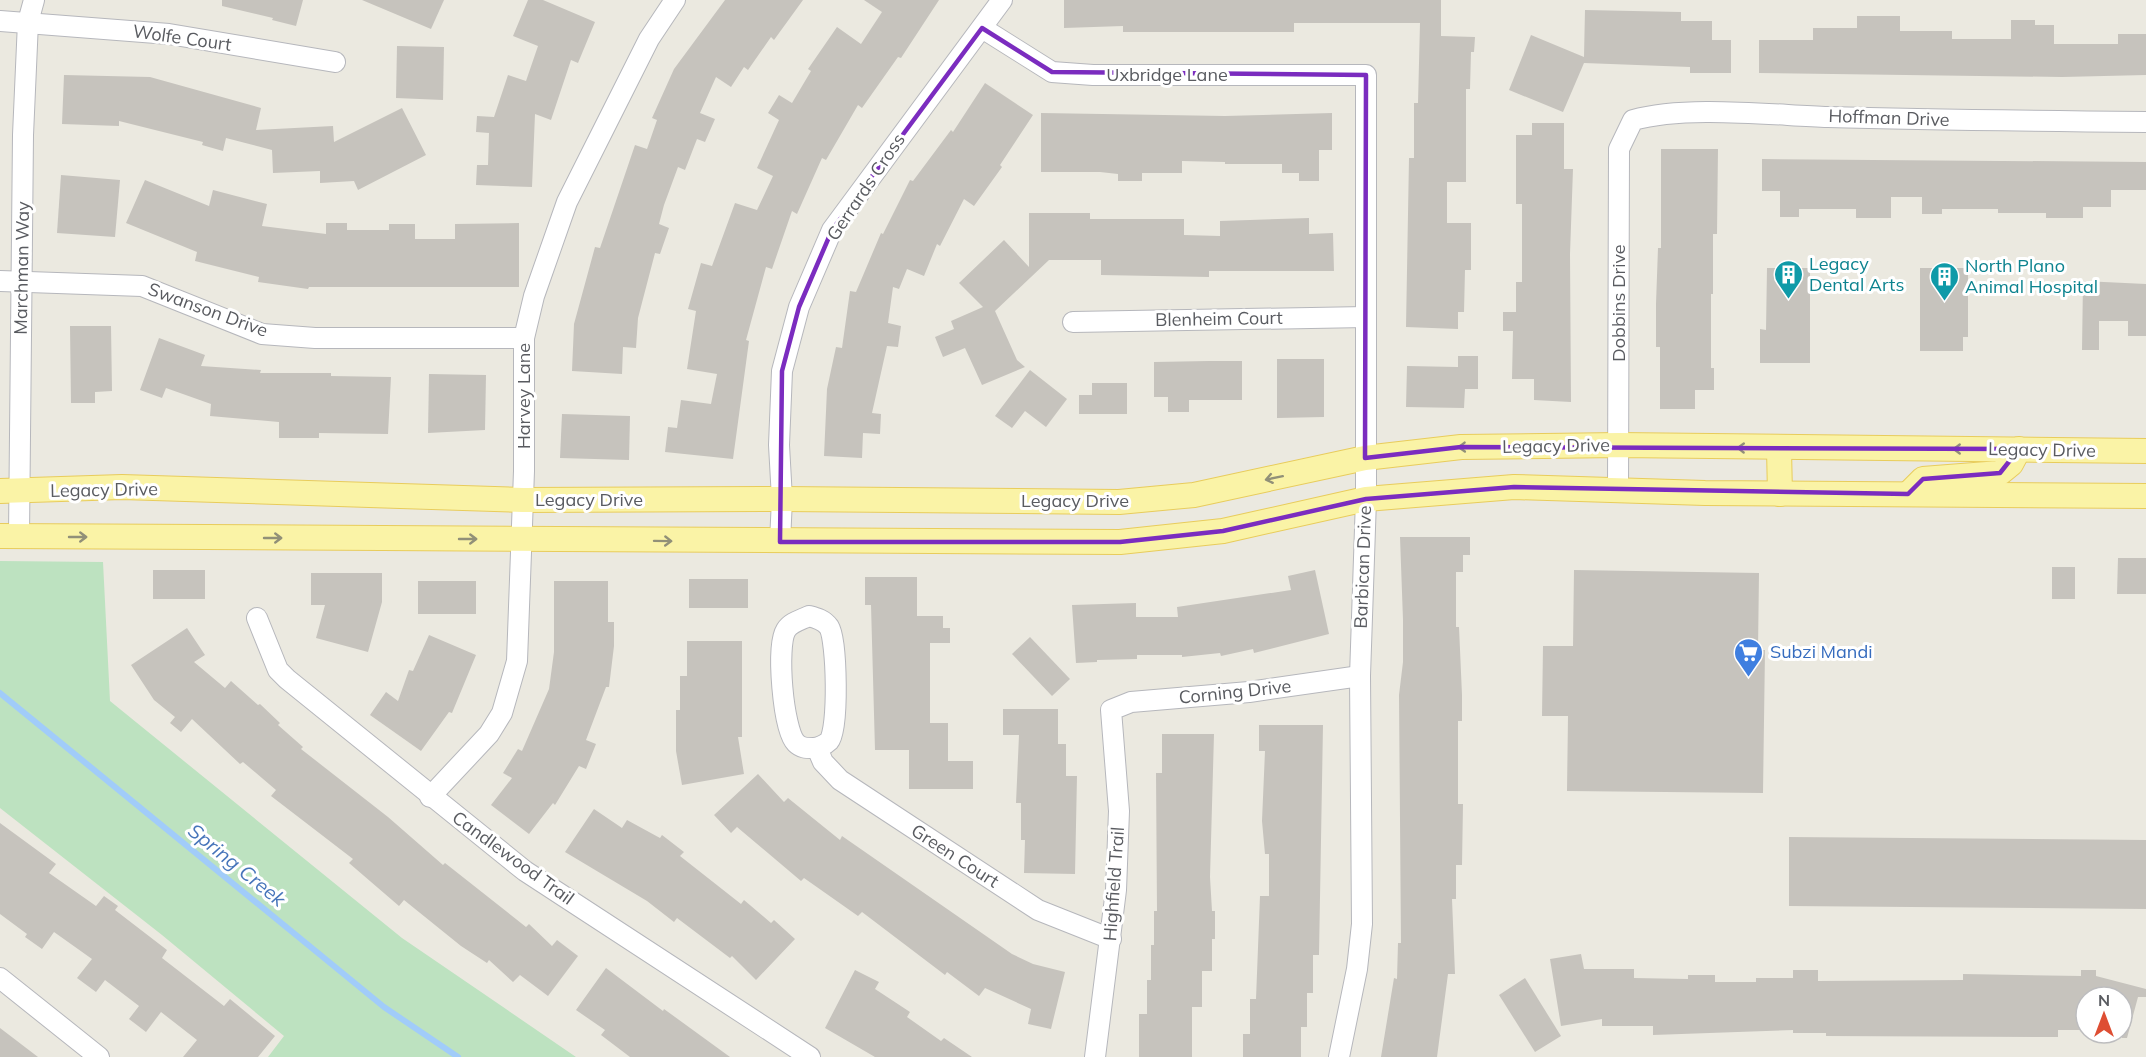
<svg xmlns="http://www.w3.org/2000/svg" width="2146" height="1057" viewBox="0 0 2146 1057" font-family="Mulish,sans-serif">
	<rect width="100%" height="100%" fill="#ebe9e0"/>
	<polygon fill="#bde2c0" points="0,561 103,562 110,701 402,938 576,1057 268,1057 284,1036 162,935 0,808"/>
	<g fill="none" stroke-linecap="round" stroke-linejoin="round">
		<polyline stroke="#a1ccf9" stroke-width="6" points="0,693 384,1007 458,1057"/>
	</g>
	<g fill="#c6c3bd">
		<polygon points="222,0 303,0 296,26 272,20 273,18 222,6"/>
		<polygon points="362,0 444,0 431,29"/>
		<polygon points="528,0 543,0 595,22 578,63 571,60 551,120 535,114 532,187 476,185 477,165 488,165 489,133 476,132 477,116 494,117 508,75 526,81 538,46 513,36"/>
		<polygon points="725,0 803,0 774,40 771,37 748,70 744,67 731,87 716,77 700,113 715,119 705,142 697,139 685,170 678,167 664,205 659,224 669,228 660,254 655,253 638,318 636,348 623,347 622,374 572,371 574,324 595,247 600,248 635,145 647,149 657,120 652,118 674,69"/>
		<polygon points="864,0 939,0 901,58 898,57 862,108 858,105 826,160 822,158 797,214 792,211 772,269 766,267 746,340 749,341 733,459 665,452 668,427 677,428 681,400 711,404 717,374 687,369 696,311 688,309 701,263 712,266 735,203 757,210 773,176 757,168 779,120 768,113 779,95 792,103 811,71 808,69 837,27 861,44 882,12"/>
		<polygon points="1064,0 1441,0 1441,36 1475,37 1474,52 1471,52 1470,89 1466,89 1466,182 1447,182 1447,223 1471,223 1471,270 1465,270 1464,312 1458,312 1458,329 1406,327 1409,158 1414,158 1414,103 1418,103 1420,23 1294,23 1294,32 1123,32 1123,26 1064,28"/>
		<polygon points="1585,10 1681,12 1681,21 1712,21 1712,40 1731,40 1731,73 1690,73 1690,67 1584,63 1563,112 1509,90 1531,35 1584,57"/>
		<polygon points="1857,16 1900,16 1900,31 1952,31 1952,39 2011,39 2011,20 2035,20 2035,25 2054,25 2054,44 2118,44 2118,34 2146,34 2146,75 2062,77 1759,73 1759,40 1813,40 1813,28 1857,28"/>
		<polygon points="397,46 444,47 443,100 396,98"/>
		<polygon points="64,75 150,77 261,108 256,130 333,126 334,142 402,108 426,155 358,190 354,181 320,183 320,171 273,173 272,150 226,138 223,151 202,145 203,142 119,121 119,126 62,124"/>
		<polygon points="985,83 1033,115 1000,165 1002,167 974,206 964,199 940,246 937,244 924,276 907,269 899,289 893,287 888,323 901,326 898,347 887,346 872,413 881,414 880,434 863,433 862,458 824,456 827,389 836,347 842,348 850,291 856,292 881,233 883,234 910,180 913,181 951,130 953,132"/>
		<polygon points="1041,113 1225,116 1332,113 1332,150 1319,150 1319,181 1299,181 1299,173 1282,173 1282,164 1225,164 1225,162 1182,161 1182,173 1142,173 1142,181 1118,181 1118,174 1100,172 1041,172"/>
		<polygon points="1532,123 1564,123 1564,169 1573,169 1570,254 1571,402 1534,400 1534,379 1512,379 1513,331 1503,331 1503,312 1516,312 1516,282 1522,282 1522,204 1516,204 1516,135 1532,135"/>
		<polygon points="1661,149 1718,149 1717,234 1713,234 1713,294 1711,294 1711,368 1714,368 1714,390 1695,390 1695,409 1660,409 1660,347 1656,347 1656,304 1658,248 1661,248"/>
		<polygon points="1762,159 2146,162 2146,190 2111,190 2111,207 2083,207 2083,218 2046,218 2046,213 1998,213 1998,209 1942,209 1942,214 1922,214 1922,197 1891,197 1891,218 1856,218 1856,209 1799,209 1799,217 1780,217 1780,191 1762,191"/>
		<polygon points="61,175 120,180 115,237 57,233"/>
		<polygon points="145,180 209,206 213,190 267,204 262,226 326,234 326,223 347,223 347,230 389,230 389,224 415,224 415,239 455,239 455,224 519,223 519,287 309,287 308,289 258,282 259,277 195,261 197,252 126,223"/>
		<polygon points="1029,213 1090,213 1090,219 1184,219 1184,235 1220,236 1220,221 1309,218 1309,234 1333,233 1334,271 1209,271 1209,277 1101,275 1101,260 1049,260 995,311 1017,360 1025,367 982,385 965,348 943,357 935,337 954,329 951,321 983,307 959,283 1004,240 1029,267"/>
		<polygon points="1767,268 1810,268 1810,363 1760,363 1760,329 1766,330"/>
		<polygon points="1920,268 1968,268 1968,337 1963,337 1963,351 1920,351"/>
		<polygon points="2083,281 2146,284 2146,336 2128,336 2128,321 2099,321 2099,350 2082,350"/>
		<polygon points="70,326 111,326 112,391 95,392 95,403 71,403"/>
		<polygon points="159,338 205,355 201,366 261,370 260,373 331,373 331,376 391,377 388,434 319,433 319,438 279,438 279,422 210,416 211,404 166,388 162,398 140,390"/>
		<polygon points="1458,356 1478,356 1478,389 1465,389 1464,408 1406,407 1407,366 1458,367"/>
		<polygon points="1277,359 1324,359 1324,417 1277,418"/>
		<polygon points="1209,361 1242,361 1242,400 1189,400 1189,412 1168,412 1168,397 1154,397 1154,362"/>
		<polygon points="1030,370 1067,399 1046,427 1025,411 1012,428 995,416"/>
		<polygon points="429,374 486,375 485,430 428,433"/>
		<polygon points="1092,383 1127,383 1127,414 1079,414 1079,395 1092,395"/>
		<polygon points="562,414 630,416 629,460 560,458"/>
		<polygon points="1400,537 1470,537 1470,555 1463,555 1463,572 1456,572 1456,627 1459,627 1462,695 1462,721 1458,721 1458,804 1463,804 1462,865 1456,865 1456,899 1452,899 1455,974 1448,974 1437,1057 1381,1057 1394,978 1397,979 1398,943 1401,943 1399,695 1403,662 1403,620"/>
		<polygon points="2118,558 2146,558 2146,594 2117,594"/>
		<rect x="2052" y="567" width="23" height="32"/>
		<rect x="153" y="570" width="52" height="29"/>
		<polygon points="1315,570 1329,634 1254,653 1253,649 1221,656 1220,653 1182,657 1182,655 1137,655 1137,659 1097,660 1097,662 1076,663 1072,605 1136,603 1136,617 1178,617 1177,607 1291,590 1288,576"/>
		<polygon points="1574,570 1759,573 1758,650 1765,650 1763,793 1567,791 1568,716 1542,716 1543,646 1573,646"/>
		<polygon points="311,573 382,573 382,602 368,652 316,638 325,605 311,605"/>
		<polygon points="865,577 917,577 917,616 943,616 943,628 950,628 950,643 930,643 930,723 948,723 948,761 973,761 973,789 909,789 909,750 875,750 871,605 865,605"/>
		<rect x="689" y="579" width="59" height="29"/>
		<rect x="418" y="581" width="58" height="33"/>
		<polygon points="554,581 608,581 608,622 614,622 614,646 609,687 606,687 586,740 596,744 586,769 579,766 555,805 553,803 529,834 491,805 512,778 503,773 518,749 522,751 549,689 554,652"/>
		<polygon points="187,628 205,655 194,662 225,688 231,681 258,705 260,704 280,723 278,725 303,747 301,749 388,817 443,865 445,863 526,927 529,924 552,946 557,940 578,956 548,996 520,975 513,982 489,960 487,963 461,946 404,900 399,906 349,863 353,859 271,796 276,790 243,762 240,764 192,719 181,732 170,723 175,717 154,700 131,665"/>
		<polygon points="429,635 476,655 452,713 449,712 421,751 370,715 386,692 398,701 409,670 413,671"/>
		<polygon points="1030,637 1070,679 1052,696 1012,654"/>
		<polygon points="687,641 742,641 742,737 738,737 744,774 682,785 676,751 676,710 680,710 680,676 687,676"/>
		<polygon points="1003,709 1058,709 1058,744 1066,744 1066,776 1077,776 1075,874 1024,873 1025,840 1021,840 1021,803 1016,803 1019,735 1003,735"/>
		<polygon points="1259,725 1323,725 1319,955 1313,955 1313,993 1307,993 1307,1027 1301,1027 1301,1057 1243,1057 1243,1034 1250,1034 1250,999 1256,999 1260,896 1269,896 1269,854 1265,854 1262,821 1265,751 1259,751"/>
		<polygon points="1162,734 1214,734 1210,877 1212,911 1215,911 1215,939 1212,939 1212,971 1202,971 1202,1007 1192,1007 1192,1057 1139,1057 1139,1014 1147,1014 1147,980 1151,980 1151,945 1154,945 1154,911 1157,911 1156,773 1162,773"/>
		<polygon points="758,774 784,802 788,798 840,840 842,836 1012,954 1033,964 1065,972 1051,1029 1028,1024 1031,1009 985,988 979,996 947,972 945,975 862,912 858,916 804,878 801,881 737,827 731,833 714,815"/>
		<polygon points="594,809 622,828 627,820 660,838 662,835 684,852 680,856 741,904 744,900 771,923 774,920 795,939 756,980 732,956 730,958 677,918 674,922 647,901 565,852"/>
		<polygon points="0,823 56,864 49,873 96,906 104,896 118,906 115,910 167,950 162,958 224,1006 230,999 275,1036 258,1057 183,1057 197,1040 161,1012 146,1032 129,1019 139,1006 105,980 96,992 77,978 92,959 54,932 42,949 25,937 27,934 0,914"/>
		<polygon points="1789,837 2146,840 2146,909 1789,906"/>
		<polygon points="1581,954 1584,969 1634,969 1634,978 1688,979 1688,975 1715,975 1715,982 1756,982 1756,978 1793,978 1793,970 1818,970 1818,981 1963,980 1963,974 2081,976 2081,970 2096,970 2096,976 2146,989 2146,997 2138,997 2127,1038 2122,1038 2122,997 2086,997 2086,1030 2058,1030 2058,1037 1826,1036 1826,1033 1793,1033 1793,1030 1653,1035 1653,1026 1602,1026 1602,1019 1561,1026 1550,959"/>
		<polygon points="606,968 663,1011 664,1009 730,1057 630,1057 601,1035 605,1030 576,1010"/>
		<polygon points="855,970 879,982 875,989 910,1012 907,1017 941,1041 944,1038 972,1057 875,1057 825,1028"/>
		<polygon points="1525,978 1561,1036 1535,1052 1499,995"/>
		<polygon points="0,1028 38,1057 0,1057"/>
	</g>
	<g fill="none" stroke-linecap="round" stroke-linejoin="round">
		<defs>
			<g id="minor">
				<polyline points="0,21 169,34 335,62"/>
				<polyline points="982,28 1052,72 1093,75 1366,75 1366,499 1360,676 1362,924 1357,969 1339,1057"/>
				<polyline points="0,281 142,286 262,334 315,338 524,338"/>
				<polyline points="1073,322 1366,317"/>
				<path d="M1618,489L1619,149L1633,120C1686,105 1771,115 1828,117C1934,120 2040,121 2146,122"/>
				<polyline points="19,536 23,135 28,22 34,0"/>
				<polyline points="780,542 782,499 779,445 782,371 799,307 832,230 1002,0"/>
				<path d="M809,616C817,618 824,620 829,627C837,640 839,730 829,741C825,745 818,748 813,748C806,748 801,748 796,743C783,730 776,646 786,630C791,622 801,620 809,616Z"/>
				<polyline points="257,618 278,670 287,679 525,871 810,1057"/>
				<polyline points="817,748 823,762 840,780 1038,910 1111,939"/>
				<polyline points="430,797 489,734 502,713 517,661 524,471 524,338 534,296 567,202 649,39 675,0"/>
				<polyline points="0,978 99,1057"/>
				<polyline points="1095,1057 1116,890 1119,811 1111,710 1131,702 1249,692 1360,676"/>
			</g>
			<g id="major">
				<polyline points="1779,449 1780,494"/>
				<polyline points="0,491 122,487 523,500 782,499 1119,502 1194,495 1365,458 1461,447 1619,445 2146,451"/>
				<polyline points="1910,492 1923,479 2000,473 2011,464 2019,449"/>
				<polyline points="0,536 1120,542 1223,531 1366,499 1514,487 1705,493 2146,496"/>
			</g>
		</defs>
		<use href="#minor" stroke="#b6b7bc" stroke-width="22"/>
		<use href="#major" stroke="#e8cc5c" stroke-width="26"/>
		<use href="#minor" stroke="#fff" stroke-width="20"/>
		<use href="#major" stroke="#faf3a6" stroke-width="24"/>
	</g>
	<defs><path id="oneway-shaft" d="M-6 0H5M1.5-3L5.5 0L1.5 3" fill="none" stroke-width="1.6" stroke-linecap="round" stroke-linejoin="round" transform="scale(1.5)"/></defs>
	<g stroke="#919078">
		<use href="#oneway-shaft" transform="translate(1467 447) rotate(178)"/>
		<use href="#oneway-shaft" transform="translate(1746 448) rotate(-179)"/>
		<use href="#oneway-shaft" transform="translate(1962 449) rotate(-180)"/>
		<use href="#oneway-shaft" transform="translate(1274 478) rotate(168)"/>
		<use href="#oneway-shaft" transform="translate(78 537)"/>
		<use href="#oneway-shaft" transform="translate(273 538)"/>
		<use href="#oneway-shaft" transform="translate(468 539)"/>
		<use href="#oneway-shaft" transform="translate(663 541) rotate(1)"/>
	</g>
	<path fill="none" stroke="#7b2cbf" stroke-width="4.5" stroke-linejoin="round" d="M982,28L1052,72L1366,75L1365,458L1461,447L2019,449L2000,473L1923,479L1908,494L1514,487L1366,499L1223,531L1120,542H780L782,371L799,307L832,230Z"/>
	<defs>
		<symbol id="building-pin" viewBox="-11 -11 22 30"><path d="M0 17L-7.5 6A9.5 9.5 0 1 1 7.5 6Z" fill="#0f9aa8" stroke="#fff"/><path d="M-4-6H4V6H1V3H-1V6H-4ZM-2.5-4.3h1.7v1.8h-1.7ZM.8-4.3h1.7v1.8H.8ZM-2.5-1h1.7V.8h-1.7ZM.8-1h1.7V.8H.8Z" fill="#fff"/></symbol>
		<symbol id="supermarket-pin" viewBox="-11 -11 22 30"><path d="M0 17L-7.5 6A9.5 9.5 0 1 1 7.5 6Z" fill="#3f7fe0" stroke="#fff"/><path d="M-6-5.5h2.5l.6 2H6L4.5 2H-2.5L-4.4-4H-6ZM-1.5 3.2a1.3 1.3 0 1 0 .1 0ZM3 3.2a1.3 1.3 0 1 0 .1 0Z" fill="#fff"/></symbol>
	</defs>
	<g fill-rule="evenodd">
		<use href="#building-pin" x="1772" y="258" width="33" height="45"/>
		<use href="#building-pin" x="1928" y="260" width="33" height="45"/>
		<use href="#supermarket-pin" x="1732" y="636" width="33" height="45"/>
	</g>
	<g text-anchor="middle" stroke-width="6" stroke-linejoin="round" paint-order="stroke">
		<g font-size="18" fill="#595b60" stroke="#fff">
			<text transform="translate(182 38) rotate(8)" y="6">Wolfe Court</text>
			<text x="1167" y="81">Uxbridge Lane</text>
			<text transform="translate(1889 118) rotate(2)" y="6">Hoffman Drive</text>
			<text transform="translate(866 187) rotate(-56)" y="6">Gerrards Cross</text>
			<text transform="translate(22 268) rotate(-89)" y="6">Marchman Way</text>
			<text transform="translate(1619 303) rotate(-90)" y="6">Dobbins Drive</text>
			<text transform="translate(208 310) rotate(20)" y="6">Swanson Drive</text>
			<text transform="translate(1219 319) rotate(-1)" y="6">Blenheim Court</text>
			<text transform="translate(524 396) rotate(-90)" y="6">Harvey Lane</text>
			<text transform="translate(1556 446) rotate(-1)" y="6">Legacy Drive</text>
			<text transform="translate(2042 450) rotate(1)" y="6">Legacy Drive</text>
			<text transform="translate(104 490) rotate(-1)" y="6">Legacy Drive</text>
			<text x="589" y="506">Legacy Drive</text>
			<text x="1075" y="507">Legacy Drive</text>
			<text transform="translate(1363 567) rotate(-88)" y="6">Barbican Drive</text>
			<text transform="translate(1235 692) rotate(-6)" y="6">Corning Drive</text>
			<text transform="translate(955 856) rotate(33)" y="6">Green Court</text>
			<text transform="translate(513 858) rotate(36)" y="6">Candlewood Trail</text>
			<text transform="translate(1114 884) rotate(-86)" y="6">Highfield Trail</text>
		</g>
		<g font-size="18" fill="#0d838f" stroke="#fff" text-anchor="start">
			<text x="1809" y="270">Legacy<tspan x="1809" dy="21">Dental Arts</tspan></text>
			<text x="1965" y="272">North Plano<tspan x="1965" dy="21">Animal Hospital</tspan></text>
		</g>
		<g font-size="18" fill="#366cbe" stroke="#fff" text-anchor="start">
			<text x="1770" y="658">Subzi Mandi</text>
		</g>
		<g font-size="20" font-style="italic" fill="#4775ba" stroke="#fff">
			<text transform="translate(237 865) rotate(39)" y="7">Spring Creek</text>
		</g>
	</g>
	<g transform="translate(2104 1015)"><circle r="28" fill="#ffffff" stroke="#bdbdbf" stroke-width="1.5"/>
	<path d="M0-4.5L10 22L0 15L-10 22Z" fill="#de4e33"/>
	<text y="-9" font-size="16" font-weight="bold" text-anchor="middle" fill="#595b60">N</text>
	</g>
</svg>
